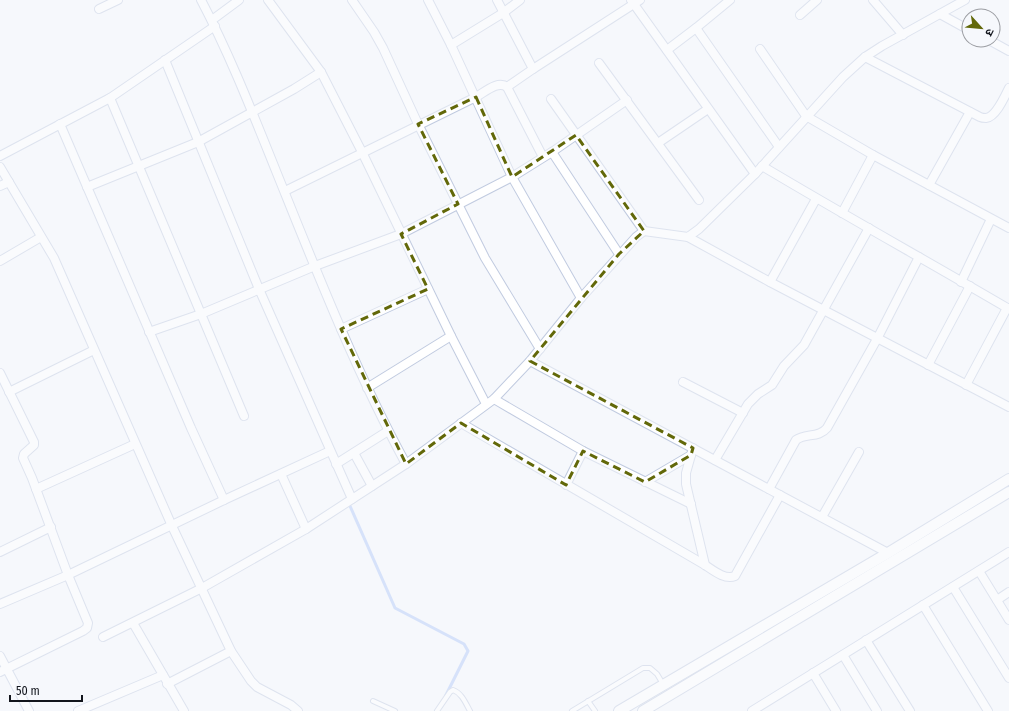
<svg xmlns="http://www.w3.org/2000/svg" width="1009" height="711" viewBox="0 0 1009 711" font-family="'Fira Sans Condensed','Noto Sans Devanagari',sans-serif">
	<rect width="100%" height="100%" fill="#f6f8fc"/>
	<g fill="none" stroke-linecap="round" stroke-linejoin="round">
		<polyline stroke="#b0c7f9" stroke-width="3" points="350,506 395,608 464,644 468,651 446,695"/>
		<defs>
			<g id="service">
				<polyline points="373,701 395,711"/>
				<polyline points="588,701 595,711"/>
				<path d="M437,711L450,692L453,690C462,693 466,704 470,711"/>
				<polyline points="572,711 643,668 650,668 657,674 663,684"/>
			</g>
			<g id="minor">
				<path d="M201,0C230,55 253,114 276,171C316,270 355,370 406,464"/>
				<polyline points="268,0 321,72 362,152 451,336 486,404"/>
				<polyline points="352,0 374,32 383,48 418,124 485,258 540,349"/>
				<polyline points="428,0 451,45 512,177 581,298"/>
				<polyline points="497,0 533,69"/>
				<polyline points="631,0 755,174"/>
				<polyline points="873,0 903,35"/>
				<polyline points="99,9 118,0"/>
				<polyline points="940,14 969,30"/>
				<polyline points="800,15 817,0"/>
				<polyline points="212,20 239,0"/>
				<polyline points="696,28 779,147"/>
				<polyline points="989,40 1009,51"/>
				<polyline points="451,45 503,13 520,0"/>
				<polyline points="760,49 806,116 873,155 1009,228"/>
				<polyline points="667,50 696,28 730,0"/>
				<path d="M865,57L980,117C982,118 984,118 986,118C996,117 1005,96 1009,88"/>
				<polyline points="165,60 259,289 352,499"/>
				<polyline points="599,63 699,200"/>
				<polyline points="507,87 533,69 640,0"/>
				<polyline points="110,98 244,416"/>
				<polyline points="551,99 644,231"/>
				<polyline points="60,124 191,428 224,500"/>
				<polyline points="658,143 708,109"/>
				<polyline points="552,152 619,254"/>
				<polyline points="0,156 110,98 215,26"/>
				<path d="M762,166C844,215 927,261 1009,309"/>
				<polyline points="0,167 54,258 172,526 231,651 251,681 257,687 291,705 298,711"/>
				<polyline points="929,185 970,112"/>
				<polyline points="0,186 9,182"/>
				<polyline points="87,187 198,142 294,89 321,72"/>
				<path d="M285,191L476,97C485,92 498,80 507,87L543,157"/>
				<polyline points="842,213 873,155"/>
				<polyline points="688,237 770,282 1009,407"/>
				<polyline points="0,261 41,237"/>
				<polyline points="770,282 816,199"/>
				<polyline points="961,282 991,219"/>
				<polyline points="341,329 428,289"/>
				<polyline points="149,332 201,314 315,266 401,234 512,177 552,152 627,100"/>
				<polyline points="530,361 888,553"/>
				<polyline points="928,365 970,286"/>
				<polyline points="0,373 34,442 34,445 24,454 23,458 32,478 68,575 88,623 87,628 83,631 0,672"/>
				<polyline points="683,382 743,413"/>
				<polyline points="966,385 1007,308"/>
				<polyline points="367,388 451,336"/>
				<polyline points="9,392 94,350"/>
				<polyline points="494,399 583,451 691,504"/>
				<path d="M461,423L705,565C714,571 725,580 735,576L780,495"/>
				<polyline points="693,448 686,473 686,484 705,565"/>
				<polyline points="354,453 372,486"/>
				<polyline points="715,460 748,404 758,394 772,385 784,366 804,345 869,228"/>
				<polyline points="336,464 388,431"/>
				<polyline points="281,474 306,529"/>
				<polyline points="645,482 691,455"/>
				<polyline points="566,485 583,451"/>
				<polyline points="36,489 135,444"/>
				<path d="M769,489L796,440C805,433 819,438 827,428L877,339L919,257"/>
				<polyline points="822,517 859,452"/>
				<polyline points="0,552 51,527"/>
				<polyline points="979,571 1009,620"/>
				<polyline points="953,587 1009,678"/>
				<polyline points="997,600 1009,592"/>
				<polyline points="0,604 68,575 224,500 330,451"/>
				<polyline points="923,605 988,711"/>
				<polyline points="133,623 184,711"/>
				<polyline points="103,637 202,588 306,529 406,464 494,399 530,361 581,298 636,237 644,231 688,237 699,229 755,174 843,77 865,57 882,46 965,0"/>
				<polyline points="866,640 910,711"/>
				<polyline points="843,655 877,711"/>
				<polyline points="0,656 29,711"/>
				<polyline points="813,673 836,711"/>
				<polyline points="167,684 231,651"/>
				<polyline points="78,711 163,675"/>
				<polyline points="752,711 1009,552"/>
			</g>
			<g id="tertiary">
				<polyline points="619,711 888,553 1009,479"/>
				<polyline points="643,711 1009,492"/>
			</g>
		</defs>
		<use href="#service" stroke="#c1cbe0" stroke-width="6"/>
		<use href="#minor" stroke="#c1cbe0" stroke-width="10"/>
		<use href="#tertiary" stroke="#c1cbe0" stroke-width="12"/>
		<use href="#service" stroke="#fff" stroke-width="4"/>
		<use href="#minor" stroke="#fff" stroke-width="8"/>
		<use href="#tertiary" stroke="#fff" stroke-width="10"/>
	</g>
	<path d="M0 0H1009V711H0ZM476,97L512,177L576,135L644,231L619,254L530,361L693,448L691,455L645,482L583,451L566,485L461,423L406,464L341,329L428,289L401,234L458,204L418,124Z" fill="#f6f8fc" fill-opacity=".55" fill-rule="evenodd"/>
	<path fill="none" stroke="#626809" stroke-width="3" stroke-dasharray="8 5" stroke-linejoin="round" d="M476,97L512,177L576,135L644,231L619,254L530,361L693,448L691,455L645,482L583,451L566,485L461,423L406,464L341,329L428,289L401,234L458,204L418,124Z"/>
	<g transform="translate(981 28) rotate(117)"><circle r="19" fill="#f6f8fc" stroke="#9b9da2"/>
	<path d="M0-3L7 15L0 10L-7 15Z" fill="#626809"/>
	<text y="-6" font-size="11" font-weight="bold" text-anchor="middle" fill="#12151c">उ</text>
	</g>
	<path d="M10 695v6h72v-6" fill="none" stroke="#12151c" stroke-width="2"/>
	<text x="16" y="695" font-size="12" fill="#12151c" stroke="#f6f8fc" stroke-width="3" paint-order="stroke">50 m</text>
</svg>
